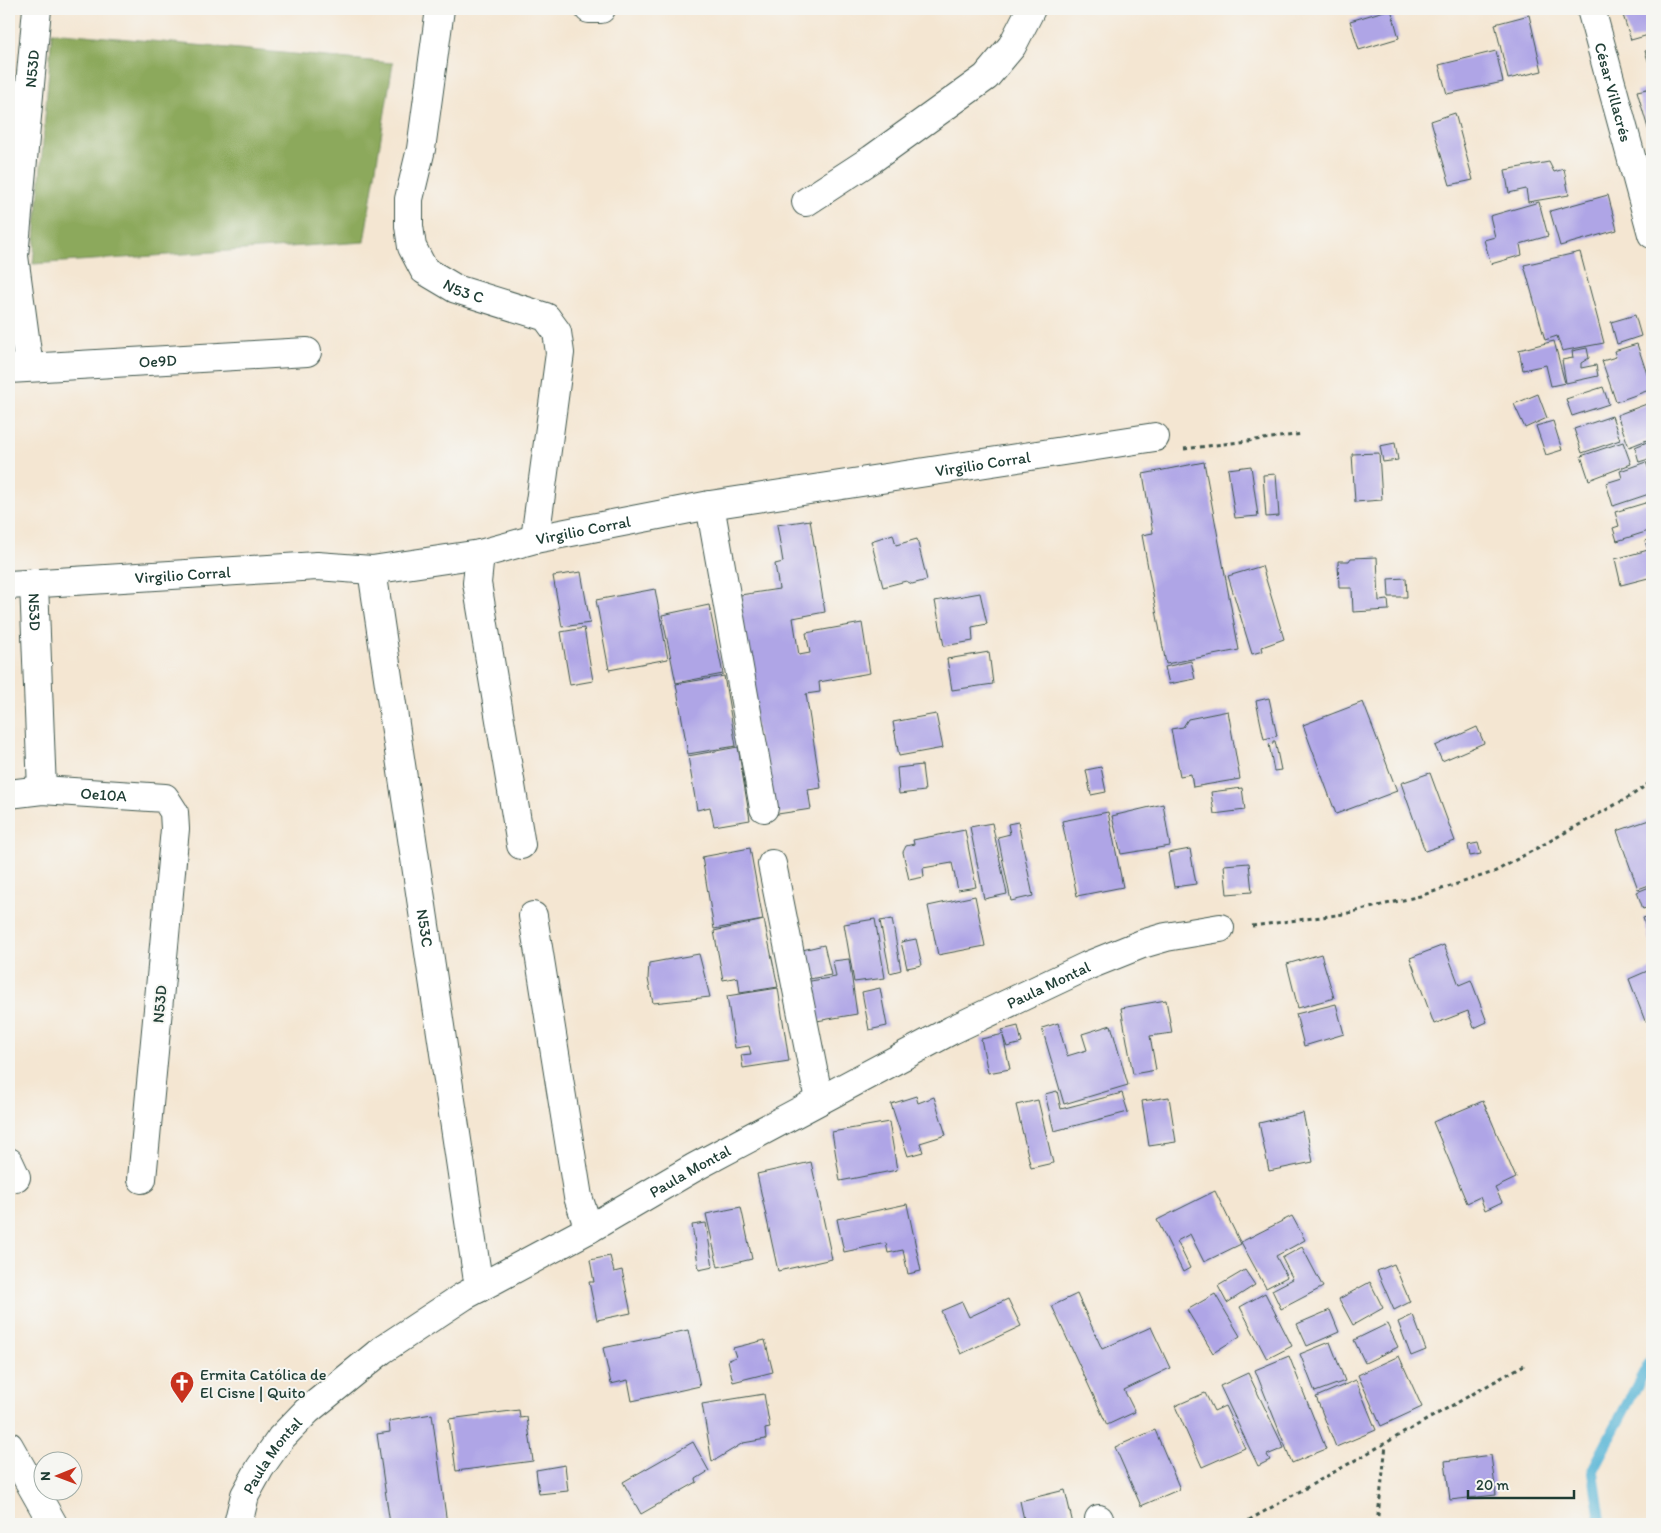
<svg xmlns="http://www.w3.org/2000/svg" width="1661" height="1533" viewBox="0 0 1661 1533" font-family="Itim,sans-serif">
	<rect width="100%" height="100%" fill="#f6f6f2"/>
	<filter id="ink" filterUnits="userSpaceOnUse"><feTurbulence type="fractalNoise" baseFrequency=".02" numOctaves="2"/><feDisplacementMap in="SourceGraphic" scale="10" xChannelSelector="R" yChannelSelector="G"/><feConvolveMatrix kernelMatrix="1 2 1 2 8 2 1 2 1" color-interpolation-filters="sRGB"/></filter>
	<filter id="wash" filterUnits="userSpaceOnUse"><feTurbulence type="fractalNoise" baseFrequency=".0096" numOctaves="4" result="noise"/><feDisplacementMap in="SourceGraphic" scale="20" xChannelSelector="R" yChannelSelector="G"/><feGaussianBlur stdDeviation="1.12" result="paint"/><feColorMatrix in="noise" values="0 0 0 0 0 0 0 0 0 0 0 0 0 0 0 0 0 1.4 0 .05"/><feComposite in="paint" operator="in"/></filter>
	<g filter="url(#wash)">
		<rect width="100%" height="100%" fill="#f4e6d2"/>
		<polygon fill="#8ca95b" stroke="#567348" points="52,32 393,63 364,242 33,264"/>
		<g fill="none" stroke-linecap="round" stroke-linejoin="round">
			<polyline stroke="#58b5d6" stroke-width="11" points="1601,1524 1593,1469 1652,1357"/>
		</g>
		<g id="blocks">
			<g fill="#afa5e6">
				<polygon points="1391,9 1399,38 1359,50 1350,21"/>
				<polygon points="1621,9 1652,9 1652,34 1631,40"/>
				<polygon points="1529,15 1542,71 1508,79 1495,24"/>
				<polygon points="1652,36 1652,73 1645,51 1649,50 1646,38"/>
				<polygon points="1496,51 1503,82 1447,94 1439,65"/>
				<polygon points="1652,88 1652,142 1637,91"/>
				<polygon points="1455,113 1473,180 1450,185 1431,121"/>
				<polygon points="1549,162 1554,172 1564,169 1569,195 1528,202 1526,189 1509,193 1505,170"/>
				<polygon points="1608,195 1617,230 1560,246 1550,211"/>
				<polygon points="1539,202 1548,236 1520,244 1522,255 1491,264 1484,240 1495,237 1490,216"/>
				<polygon points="1580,252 1604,343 1562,351 1557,336 1545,340 1524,265"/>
				<polygon points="1635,315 1641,336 1617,344 1611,322"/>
				<polygon points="1554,341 1565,383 1551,386 1546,365 1523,370 1519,350"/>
				<polygon points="1637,344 1652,389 1616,402 1602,361 1616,357 1614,351"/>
				<polygon points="1587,348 1589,358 1581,363 1581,368 1596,365 1598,376 1566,383 1562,360 1573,358 1572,351"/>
				<polygon points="1603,387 1609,404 1572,416 1566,399"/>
				<polygon points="1538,394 1547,418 1525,428 1514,404"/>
				<polygon points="1652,402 1652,438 1629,447 1617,415"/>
				<polygon points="1612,416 1620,440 1582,453 1574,429"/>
				<polygon points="1553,421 1562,450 1546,455 1536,426"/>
				<polygon points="1652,440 1652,458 1639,462 1635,447"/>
				<polygon points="1623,442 1631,464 1589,480 1581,456"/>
				<polygon points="1395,443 1398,460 1383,462 1380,446"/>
				<polygon points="1379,453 1382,500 1355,502 1352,454"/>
				<polygon points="1204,462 1239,650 1166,664 1142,535 1153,533 1143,474"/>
				<polygon points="1646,462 1649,470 1652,468 1652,493 1613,506 1606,483 1622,478 1620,471"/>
				<polygon points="1251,466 1258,516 1235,518 1228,469"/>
				<polygon points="1276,474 1279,516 1266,517 1263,475"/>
				<polygon points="1652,501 1652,530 1617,541 1613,528 1619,526 1615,512"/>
				<polygon points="810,520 825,612 793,618 799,655 810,653 806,633 862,623 870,673 819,682 820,692 806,694 821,788 808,790 811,809 771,815 734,596 779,589 775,564 783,562 777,525"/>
				<polygon points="893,534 896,545 917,539 927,580 912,584 906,581 883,587 871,541"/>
				<polygon points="1652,539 1652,577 1621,585 1615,559 1648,550 1645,541"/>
				<polygon points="1377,557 1379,601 1388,600 1389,610 1353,612 1352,588 1339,588 1338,561 1349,561 1351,558"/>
				<polygon points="1262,566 1284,639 1262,647 1263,651 1252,654 1228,576"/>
				<polygon points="581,572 590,623 562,627 553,576"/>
				<polygon points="1406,578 1407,597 1389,597 1388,579"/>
				<polygon points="655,589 668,659 609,670 596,600"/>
				<polygon points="980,593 987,624 972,627 973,641 944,646 935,601"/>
				<polygon points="709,605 723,674 676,683 662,615"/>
				<polygon points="584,628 593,681 570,685 561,632"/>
				<polygon points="989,652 993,684 952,690 947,659"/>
				<polygon points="1191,661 1195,679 1169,684 1165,667"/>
				<polygon points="724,676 736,746 688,754 676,684"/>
				<polygon points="1269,698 1277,736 1264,739 1256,701"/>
				<polygon points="1363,702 1397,791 1336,814 1303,725"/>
				<polygon points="1228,711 1240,779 1193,787 1191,774 1180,776 1171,729 1183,727 1188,719"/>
				<polygon points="936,714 943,748 899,756 893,722"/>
				<polygon points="1477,727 1484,743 1442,761 1435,746"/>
				<polygon points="1273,741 1275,741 1281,770 1274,771 1269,744 1273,743"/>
				<polygon points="738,747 750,820 714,826 710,807 697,810 688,756"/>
				<polygon points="922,765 925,791 899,794 897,768"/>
				<polygon points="1101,767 1106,792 1091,795 1086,770"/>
				<polygon points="1430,773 1455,841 1425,851 1401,783"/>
				<polygon points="1242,788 1245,810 1214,814 1211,792"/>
				<polygon points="1163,804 1170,846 1121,854 1112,816"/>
				<polygon points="1108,812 1123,887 1077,896 1062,821"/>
				<polygon points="1652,819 1652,884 1638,889 1617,831"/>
				<polygon points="1018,822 1033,896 1011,901 998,837 1010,834 1008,824"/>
				<polygon points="992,823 1007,894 984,899 970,827"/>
				<polygon points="965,830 976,887 958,890 952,863 923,868 924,877 909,880 903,852 906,846 914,844 913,840"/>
				<polygon points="1478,843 1481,854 1470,856 1468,845"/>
				<polygon points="750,848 763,920 714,929 702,857"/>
				<polygon points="1190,849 1196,884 1174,887 1168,853"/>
				<polygon points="1249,863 1252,892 1227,894 1224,865"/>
				<polygon points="1652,886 1652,906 1643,909 1637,892"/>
				<polygon points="975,896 985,946 938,955 928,906"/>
				<polygon points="1652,915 1652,947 1643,918"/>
				<polygon points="875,919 885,978 854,982 844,924"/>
				<polygon points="892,919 901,970 890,973 880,921"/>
				<polygon points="764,920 778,987 740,993 738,977 723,980 714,931"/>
				<polygon points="916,939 922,965 907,968 901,942"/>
				<polygon points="824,945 831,975 804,980 798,951"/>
				<polygon points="1444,945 1459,985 1471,980 1487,1022 1474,1028 1468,1011 1434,1024 1410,958"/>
				<polygon points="699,954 710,997 653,1003 648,979 649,963"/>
				<polygon points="1321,954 1334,998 1298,1008 1287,964"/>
				<polygon points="849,959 857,1014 811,1022 804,982 836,977 833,961"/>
				<polygon points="1652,969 1652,1018 1645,1021 1629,979"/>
				<polygon points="778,988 789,1061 743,1068 741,1055 751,1054 749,1046 735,1048 727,996"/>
				<polygon points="880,988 887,1026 869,1030 862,992"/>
				<polygon points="1166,1000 1172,1033 1150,1036 1156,1070 1133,1074 1121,1008"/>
				<polygon points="1336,1004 1344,1034 1304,1046 1296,1014"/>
				<polygon points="1058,1023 1067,1056 1087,1050 1082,1034 1111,1025 1128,1085 1064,1104 1042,1028"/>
				<polygon points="1018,1026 1022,1043 1007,1047 1003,1036 1010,1069 988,1073 981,1039 1004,1034 1002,1030"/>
				<polygon points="1057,1091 1061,1109 1122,1093 1128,1112 1054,1131 1045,1094"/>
				<polygon points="916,1096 918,1103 934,1097 946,1135 920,1143 923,1152 908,1156 891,1104"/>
				<polygon points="1169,1097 1176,1142 1149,1146 1142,1101"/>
				<polygon points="1038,1100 1053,1163 1031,1168 1016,1105"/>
				<polygon points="1483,1101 1516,1178 1495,1188 1502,1202 1485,1210 1480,1197 1467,1203 1433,1122"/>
				<polygon points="1303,1113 1313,1162 1269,1171 1259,1123"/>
				<polygon points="889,1122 897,1170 840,1181 832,1132"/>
				<polygon points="811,1162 832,1259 778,1271 757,1174"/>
				<polygon points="1215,1191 1241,1244 1204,1262 1190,1234 1177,1241 1190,1268 1183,1272 1157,1220"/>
				<polygon points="907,1204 921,1271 908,1274 903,1250 888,1253 886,1243 844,1252 837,1219"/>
				<polygon points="741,1207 752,1259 718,1267 706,1214"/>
				<polygon points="1292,1216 1305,1240 1276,1256 1287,1277 1266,1288 1241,1242"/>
				<polygon points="706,1223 713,1267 699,1270 692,1225"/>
				<polygon points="1302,1247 1323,1287 1281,1309 1272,1290 1293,1279 1282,1258"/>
				<polygon points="610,1256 614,1272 622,1270 631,1313 597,1320 589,1282 594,1282 590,1260"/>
				<polygon points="1394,1264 1410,1302 1394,1310 1377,1271"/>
				<polygon points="1245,1270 1255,1285 1227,1303 1218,1286"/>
				<polygon points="1370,1282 1383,1308 1353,1325 1339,1299"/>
				<polygon points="1265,1293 1292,1346 1267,1359 1240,1307"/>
				<polygon points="1077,1294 1102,1349 1151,1327 1170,1368 1124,1390 1135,1412 1107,1425 1052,1306"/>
				<polygon points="1215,1294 1240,1336 1213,1353 1187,1310"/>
				<polygon points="1008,1299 1021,1326 961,1354 941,1311 962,1302 969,1317"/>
				<polygon points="1330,1310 1339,1332 1307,1346 1297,1324"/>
				<polygon points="1413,1315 1426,1350 1411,1356 1398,1322"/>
				<polygon points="1387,1324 1398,1347 1365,1363 1354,1340"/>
				<polygon points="688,1330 700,1386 632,1401 628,1380 611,1384 603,1348"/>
				<polygon points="765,1340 773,1372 733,1382 728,1360 736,1357 733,1348"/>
				<polygon points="1330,1342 1345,1381 1315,1392 1300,1354"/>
				<polygon points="1289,1356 1326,1449 1292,1463 1255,1370"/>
				<polygon points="1399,1356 1422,1407 1381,1426 1358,1375"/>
				<polygon points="1248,1373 1284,1448 1267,1455 1270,1460 1258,1466 1220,1386"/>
				<polygon points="1356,1380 1376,1430 1336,1447 1316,1397"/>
				<polygon points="1205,1393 1214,1411 1225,1406 1245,1448 1202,1467 1175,1406"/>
				<polygon points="764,1394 770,1428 765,1429 766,1439 743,1443 712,1462 702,1404"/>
				<polygon points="519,1410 520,1418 527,1417 533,1461 456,1471 449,1419"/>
				<polygon points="432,1414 447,1524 390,1524 377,1434 390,1432 389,1421"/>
				<polygon points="1155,1430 1180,1489 1141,1506 1115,1447"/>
				<polygon points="693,1442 709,1471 696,1479 697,1482 641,1514 623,1482"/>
				<polygon points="1491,1455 1496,1495 1450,1500 1445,1461"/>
				<polygon points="565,1465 568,1491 539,1494 536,1470"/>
				<polygon points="1065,1490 1073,1524 1025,1524 1020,1501"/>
			</g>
		</g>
	</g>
	<g filter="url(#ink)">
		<use href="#blocks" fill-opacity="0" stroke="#3f564c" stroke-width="1"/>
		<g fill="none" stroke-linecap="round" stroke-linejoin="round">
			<defs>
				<g id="minor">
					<path id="s1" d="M440,9L421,149L409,199V226L412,247L424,270L456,289L546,317L557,332L560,353L535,539"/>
					<polyline points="589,9 601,9"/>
					<path id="s2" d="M1591,9L1652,234"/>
					<polyline points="806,202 872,159 986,77 1012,46 1031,9"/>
					<path id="s3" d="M29,367L14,256L37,9"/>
					<path id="s4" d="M9,369L307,352"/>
					<polyline points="710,505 764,808"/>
					<polyline points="480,554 477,583 521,845"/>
					<path id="s5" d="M372,570L479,1288"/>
					<path id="s6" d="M34,583L42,790"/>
					<path id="s7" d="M9,585L317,566L372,570L480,554L535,539L710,505L1155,437"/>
					<path id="s8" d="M9,794L42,790L165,798L174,812L175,829L142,1179"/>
					<polyline points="772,864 819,1100"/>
					<polyline points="533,916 578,1197 589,1229"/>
					<polyline points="9,1162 16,1177"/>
					<polyline points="9,1446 53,1524"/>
					<polyline points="1099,1519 1101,1524"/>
					<path id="s9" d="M238,1524L245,1495L260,1468L281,1438L307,1411L382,1350L464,1296L589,1229L695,1167L952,1030L1087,966L1142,944L1166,937L1220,928"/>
				</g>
			</defs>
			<use href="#minor" stroke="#3f564c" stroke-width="30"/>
			<g stroke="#3f564c" stroke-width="3" stroke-dasharray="4 4" stroke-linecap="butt">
				<polyline points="1184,449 1303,434"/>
				<polyline points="1252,926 1344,914 1420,896 1494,872 1631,796 1652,781"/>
				<polyline points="1242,1524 1524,1365"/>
				<polyline points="1377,1524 1386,1445"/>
			</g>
			<use href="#minor" stroke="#fff" stroke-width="28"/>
		</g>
	</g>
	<defs>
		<symbol id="church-pin" viewBox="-11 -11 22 30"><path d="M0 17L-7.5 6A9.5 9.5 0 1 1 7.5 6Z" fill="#c8321e" stroke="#f6f6f2"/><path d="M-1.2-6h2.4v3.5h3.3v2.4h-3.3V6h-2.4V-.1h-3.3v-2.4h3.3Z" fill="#fff"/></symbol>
	</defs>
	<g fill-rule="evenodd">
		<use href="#church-pin" x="168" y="1369" width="28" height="38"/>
	</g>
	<g text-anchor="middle" stroke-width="4" stroke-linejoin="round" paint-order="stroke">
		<g font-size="16" fill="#1f3d34" stroke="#f6f6f2">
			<text dy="6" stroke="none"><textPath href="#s3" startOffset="300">N53D</textPath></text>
			<text dy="6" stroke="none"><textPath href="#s2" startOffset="86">César Villacrés</textPath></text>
			<text dy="6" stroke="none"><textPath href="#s1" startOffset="312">N53 C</textPath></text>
			<text dy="6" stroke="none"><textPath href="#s4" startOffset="149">Oe9D</textPath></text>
			<text dy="6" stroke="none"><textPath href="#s7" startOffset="984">Virgilio Corral</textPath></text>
			<text dy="6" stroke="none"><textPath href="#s7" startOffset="579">Virgilio Corral</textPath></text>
			<text dy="6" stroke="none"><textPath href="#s7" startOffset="174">Virgilio Corral</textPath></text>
			<text dy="6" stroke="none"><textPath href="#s6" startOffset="29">N53D</textPath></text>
			<text dy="6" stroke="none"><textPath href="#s8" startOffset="95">Oe10A</textPath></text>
			<text dy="6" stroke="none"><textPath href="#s5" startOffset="362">N53C</textPath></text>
			<text dy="6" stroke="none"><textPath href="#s9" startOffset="992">Paula Montal</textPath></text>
			<text transform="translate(159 1004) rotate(-85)" y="6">N53D</text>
			<text dy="6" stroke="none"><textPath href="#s9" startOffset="588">Paula Montal</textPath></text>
			<text dy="6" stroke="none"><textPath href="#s9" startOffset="78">Paula Montal</textPath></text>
		</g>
		<g font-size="16" fill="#1f3d34" stroke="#f6f6f2" text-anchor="start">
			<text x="200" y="1380">Ermita Católica de<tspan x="200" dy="18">El Cisne | Quito</tspan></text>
		</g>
	</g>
	<rect width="1661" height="1533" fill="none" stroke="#f6f6f2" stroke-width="30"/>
	<g transform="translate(58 1476) rotate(269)"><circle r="24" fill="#f6f6f2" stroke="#a0aca6"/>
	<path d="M0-4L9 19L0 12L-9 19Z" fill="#c8321e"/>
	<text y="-8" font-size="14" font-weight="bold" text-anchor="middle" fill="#1f3d34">N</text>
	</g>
	<path d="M1468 1490v8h106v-8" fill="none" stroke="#1f3d34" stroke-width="2.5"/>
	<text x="1476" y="1490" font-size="15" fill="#1f3d34" stroke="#f6f6f2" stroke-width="4" paint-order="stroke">20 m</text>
</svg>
